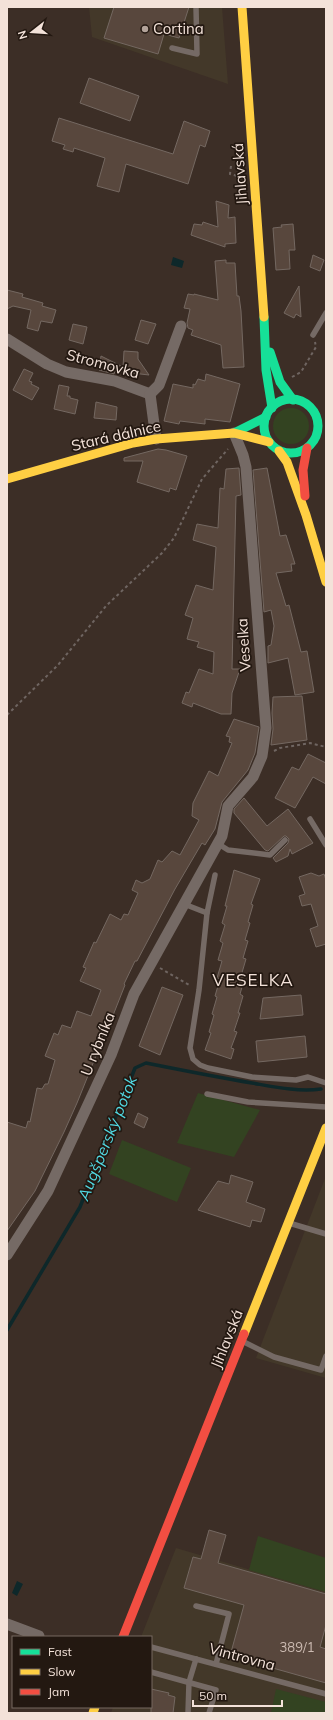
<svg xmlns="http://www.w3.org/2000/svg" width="333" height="1720" viewBox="0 0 333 1720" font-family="Mulish,sans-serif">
	<rect width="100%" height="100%" fill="#3c2e26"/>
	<g fill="#433829">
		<polygon points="89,7 222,7 228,84 92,37"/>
		<polygon points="326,1176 326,1378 256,1358"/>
		<polygon points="176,1548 326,1592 326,1713 111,1713 113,1707 151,1707 151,1637 141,1637"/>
	</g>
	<g fill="#334321">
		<circle cx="291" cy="426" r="18"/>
		<polygon points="198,1093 260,1110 234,1157 177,1143"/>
		<polygon points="122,1140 191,1168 177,1202 109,1174"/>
		<polygon points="258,1536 326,1558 326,1592 249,1570"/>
		<polygon points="276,1689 326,1702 326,1713 271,1713"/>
	</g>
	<g fill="#0e282a">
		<polygon points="173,257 184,261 182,268 171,265"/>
		<polygon points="17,1581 23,1584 17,1596 12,1593"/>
	</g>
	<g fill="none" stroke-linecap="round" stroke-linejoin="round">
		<path stroke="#0e282a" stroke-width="3.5" d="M7,1330L80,1207L135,1068L146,1063C181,1070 216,1077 252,1083C275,1087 298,1092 321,1089"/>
	</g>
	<g fill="#58473d" stroke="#746861">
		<polygon points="114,7 189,7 179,38 164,34 158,54 104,38"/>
		<polygon points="89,78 139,96 130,121 80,103"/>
		<polygon points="59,118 173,154 184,121 210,131 205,147 200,145 188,184 126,164 119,192 97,186 105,158 74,148 73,152 63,149 65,145 52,141"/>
		<polygon points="216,201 229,205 228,218 235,217 236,243 225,244 225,247 191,235 194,224 202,225 203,222 218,227"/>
		<polygon points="293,224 295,250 289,250 290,269 276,270 273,228 282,227 281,225"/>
		<polygon points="313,255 324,260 320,271 310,267"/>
		<polygon points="226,260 226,263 235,263 237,296 239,296 241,311 244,367 223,368 221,345 191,335 193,330 188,328 187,323 190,309 184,308 188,294 194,295 194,294 218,300 215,261"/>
		<polygon points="299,286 301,317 296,314 294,318 284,313"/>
		<polygon points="7,290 23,294 22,297 43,303 42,306 56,310 52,323 41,321 38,331 27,328 31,310 13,306 7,309"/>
		<polygon points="141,320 156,324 148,344 135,340"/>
		<polygon points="73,324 87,327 83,344 69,340"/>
		<polygon points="124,351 138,352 138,359 149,375 115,371 114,374 99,370 101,356 123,367"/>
		<polygon points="24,369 33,373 29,381 32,382 31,384 39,388 32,400 13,390"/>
		<polygon points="206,374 240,384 230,422 205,419 205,424 180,421 179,424 164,421 173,384 193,388 193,384 195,385 198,379 205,381"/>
		<polygon points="59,385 69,387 67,396 70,396 70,398 78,400 75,414 54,409"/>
		<polygon points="96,402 117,407 116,420 94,418"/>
		<polygon points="158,449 166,450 187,456 176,490 170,488 169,492 137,482 143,461 124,461 124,458"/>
		<polygon points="239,468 241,495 236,496 232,669 240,669 232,693 231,714 221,714 193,703 192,707 182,703 186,692 189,693 199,669 213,674 214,652 197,647 199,642 187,639 193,618 185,615 196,585 213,590 216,547 193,540 197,524 218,528 220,488 224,489 226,469"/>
		<polygon points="267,468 280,536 286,535 295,564 291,564 292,571 276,573 286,606 289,605 301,652 307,651 314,692 295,695 288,658 268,663 268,646 271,645 274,626 271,610 264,612 253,470"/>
		<polygon points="302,696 307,740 271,745 273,729 272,713 273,697"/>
		<polygon points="234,719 259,727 255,753 248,770 222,802 215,829 205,845 202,843 175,889 137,961 135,961 124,984 125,985 110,1023 108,1022 101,1040 102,1041 77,1103 64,1132 35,1191 7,1231 7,1122 26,1128 28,1121 30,1122 37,1088 42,1089 45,1084 48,1084 55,1060 45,1056 54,1033 58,1035 62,1025 71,1028 77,1011 91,1016 101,990 80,981 86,968 83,967 94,942 96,943 110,914 121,920 124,914 128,915 138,893 132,890 136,880 142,883 150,879 158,860 162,862 172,851 180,855 199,820 192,816 193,803 209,771 218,776 232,743 229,742 230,737 226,736"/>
		<polygon points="308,754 326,763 326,784 313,777 295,808 275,798 292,767 299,770"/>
		<polygon points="244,798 267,826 288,809 313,843 292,854 290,849 288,856 276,862 273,858 288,843 289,839 286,836 284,836 268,851 265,850 234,813 234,809"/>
		<polygon points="234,870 260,879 251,904 253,905 248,922 250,923 245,940 248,941 243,958 246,959 241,976 245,977 240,994 243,996 238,1013 240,1013 234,1031 237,1032 231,1048 234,1049 231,1059 205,1050 211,1033 209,1032 214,1015 212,1014 217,997 215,996 220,979 217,978 222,961 218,960 223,943 220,941 225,925 222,923 227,906 225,906"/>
		<polygon points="311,873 319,876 324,874 326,880 326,944 316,947 310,929 318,926 311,904 302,906 299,896 305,894 299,877"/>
		<polygon points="162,987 183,995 160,1055 139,1046"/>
		<polygon points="301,995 303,1015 260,1019 263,998"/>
		<polygon points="305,1036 307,1057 258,1062 256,1041"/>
		<polygon points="138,1113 148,1118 144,1128 134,1123"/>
		<polygon points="231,1175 253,1182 246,1202 265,1209 261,1222 252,1220 250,1227 198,1210 218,1181 229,1184"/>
		<polygon points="209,1530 226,1535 218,1563 326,1594 326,1625 320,1647 326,1649 326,1683 230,1656 244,1605 184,1588 193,1557 201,1559"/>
		<polygon points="151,1689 169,1693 168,1695 175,1697 173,1713 151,1713"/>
	</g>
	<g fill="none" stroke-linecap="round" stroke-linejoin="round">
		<g stroke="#6f6561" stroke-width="2" stroke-dasharray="3 3" stroke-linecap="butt">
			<polyline points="231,166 230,174 238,176 241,180"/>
			<polyline points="292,377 301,372 316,347 315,342"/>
			<polyline points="7,715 58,665 106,606 162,553 174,538 202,479 228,449"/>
			<polyline points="274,751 280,748 310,743 326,747"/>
			<polyline points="160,968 191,986"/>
		</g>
		<g stroke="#756a65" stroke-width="5.5">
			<polyline points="172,48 197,54 196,7"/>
			<polyline points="313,335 326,313"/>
			<polyline points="310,819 326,845"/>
			<polyline points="217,843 228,850 270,855 285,840"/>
			<polyline points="184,904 207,913 199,990 190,1048 193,1059 200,1065 208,1068 252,1077 296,1080 308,1077 326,1083"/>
			<polyline points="207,913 215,875"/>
			<polyline points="207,1094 248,1102 326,1107"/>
			<polyline points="289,1223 326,1234"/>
			<polyline points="242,1341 274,1357 321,1370 326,1356"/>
			<polyline points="196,1606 229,1614 216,1664"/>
			<polyline points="151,1647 326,1694"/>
			<polyline points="151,1672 216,1690 209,1713"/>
			<polyline points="188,1713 189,1682 196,1659"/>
		</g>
		<g stroke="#756a65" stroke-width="11">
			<polyline points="7,339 47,364 66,372 115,381 150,394"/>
			<polyline points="150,394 159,385 181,326"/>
			<polyline points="150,394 156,439"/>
			<polyline points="7,1255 48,1191 111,1055 134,994 222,836 228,806 253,777 262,756 266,728 246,467 243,455 234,433"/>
			<polyline points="7,1624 39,1636"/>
		</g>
		<g stroke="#16e098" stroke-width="9">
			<polyline points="264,317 266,370 272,408"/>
			<polyline points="270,352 280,382 293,400"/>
			<circle cx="291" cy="426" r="27"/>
			<polyline points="234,433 266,417"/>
		</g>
		<g stroke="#ffcf43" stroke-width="9">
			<polyline points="242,7 264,317"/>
			<polyline points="279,451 287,462 306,515 326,582"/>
			<polyline points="7,479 133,443 156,439 234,433 269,442"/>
			<polyline points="244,1334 326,1128"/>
			<polyline points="93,1713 95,1707"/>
		</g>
		<g stroke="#f24e42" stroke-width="9">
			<polyline points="305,496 303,470 307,448"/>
			<polyline points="123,1637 244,1334"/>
		</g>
	</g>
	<circle fill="#b3a39a" stroke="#231811" stroke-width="1.5" cx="145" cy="29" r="4"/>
	<g text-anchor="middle" stroke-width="3.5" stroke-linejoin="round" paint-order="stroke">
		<g font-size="13" fill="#ccbbb2">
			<text x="297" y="1652">389/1</text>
		</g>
		<g font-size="15" fill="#f3e2d9" stroke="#231811" text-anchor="start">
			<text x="153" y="34">Cortina</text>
		</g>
		<g font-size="15" fill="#f3e2d9" stroke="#231811">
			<text transform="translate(240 174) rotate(-94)" y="5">Jihlavská</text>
			<text transform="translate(103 364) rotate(15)" y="5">Stromovka</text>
			<text transform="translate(116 436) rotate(-13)" y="5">Stará dálnice</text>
			<text transform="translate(244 645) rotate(-94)" y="5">Veselka</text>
			<text transform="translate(98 1044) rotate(-68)" y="5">U rybníka</text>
			<text transform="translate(227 1339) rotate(-68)" y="5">Jihlavská</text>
			<text transform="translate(242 1657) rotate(15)" y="5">Vintrovna</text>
		</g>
		<g font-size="16" font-style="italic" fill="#51d9e3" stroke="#231811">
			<text transform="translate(107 1138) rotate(-68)" y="6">Augšperský potok</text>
		</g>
		<g font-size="17" letter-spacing="1" fill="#f3e2d9" stroke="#231811">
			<text x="253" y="986">VESELKA</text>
		</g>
	</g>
	<rect width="333" height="1720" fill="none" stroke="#f3e2d9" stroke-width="16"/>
	<rect x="12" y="1636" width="140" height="72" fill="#231811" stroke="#766961"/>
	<rect x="20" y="1649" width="20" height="6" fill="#16e098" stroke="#766961"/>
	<text x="48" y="1656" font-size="12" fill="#f3e2d9">Fast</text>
	<rect x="20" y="1669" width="20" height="6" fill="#ffcf43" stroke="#766961"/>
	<text x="48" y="1676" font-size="12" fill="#f3e2d9">Slow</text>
	<rect x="20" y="1689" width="20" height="6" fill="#f24e42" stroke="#766961"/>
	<text x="48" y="1696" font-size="12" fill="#f3e2d9">Jam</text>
	<g transform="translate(32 32) rotate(253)" stroke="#231811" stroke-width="3" paint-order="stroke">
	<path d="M0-3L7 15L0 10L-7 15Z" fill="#f3e2d9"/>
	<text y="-6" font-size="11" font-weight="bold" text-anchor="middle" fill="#f3e2d9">N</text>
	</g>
	<path d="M193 1700v6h89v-6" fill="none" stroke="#f3e2d9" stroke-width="2"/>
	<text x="199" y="1700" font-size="12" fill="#f3e2d9" stroke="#231811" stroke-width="3" paint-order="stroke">50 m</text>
</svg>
